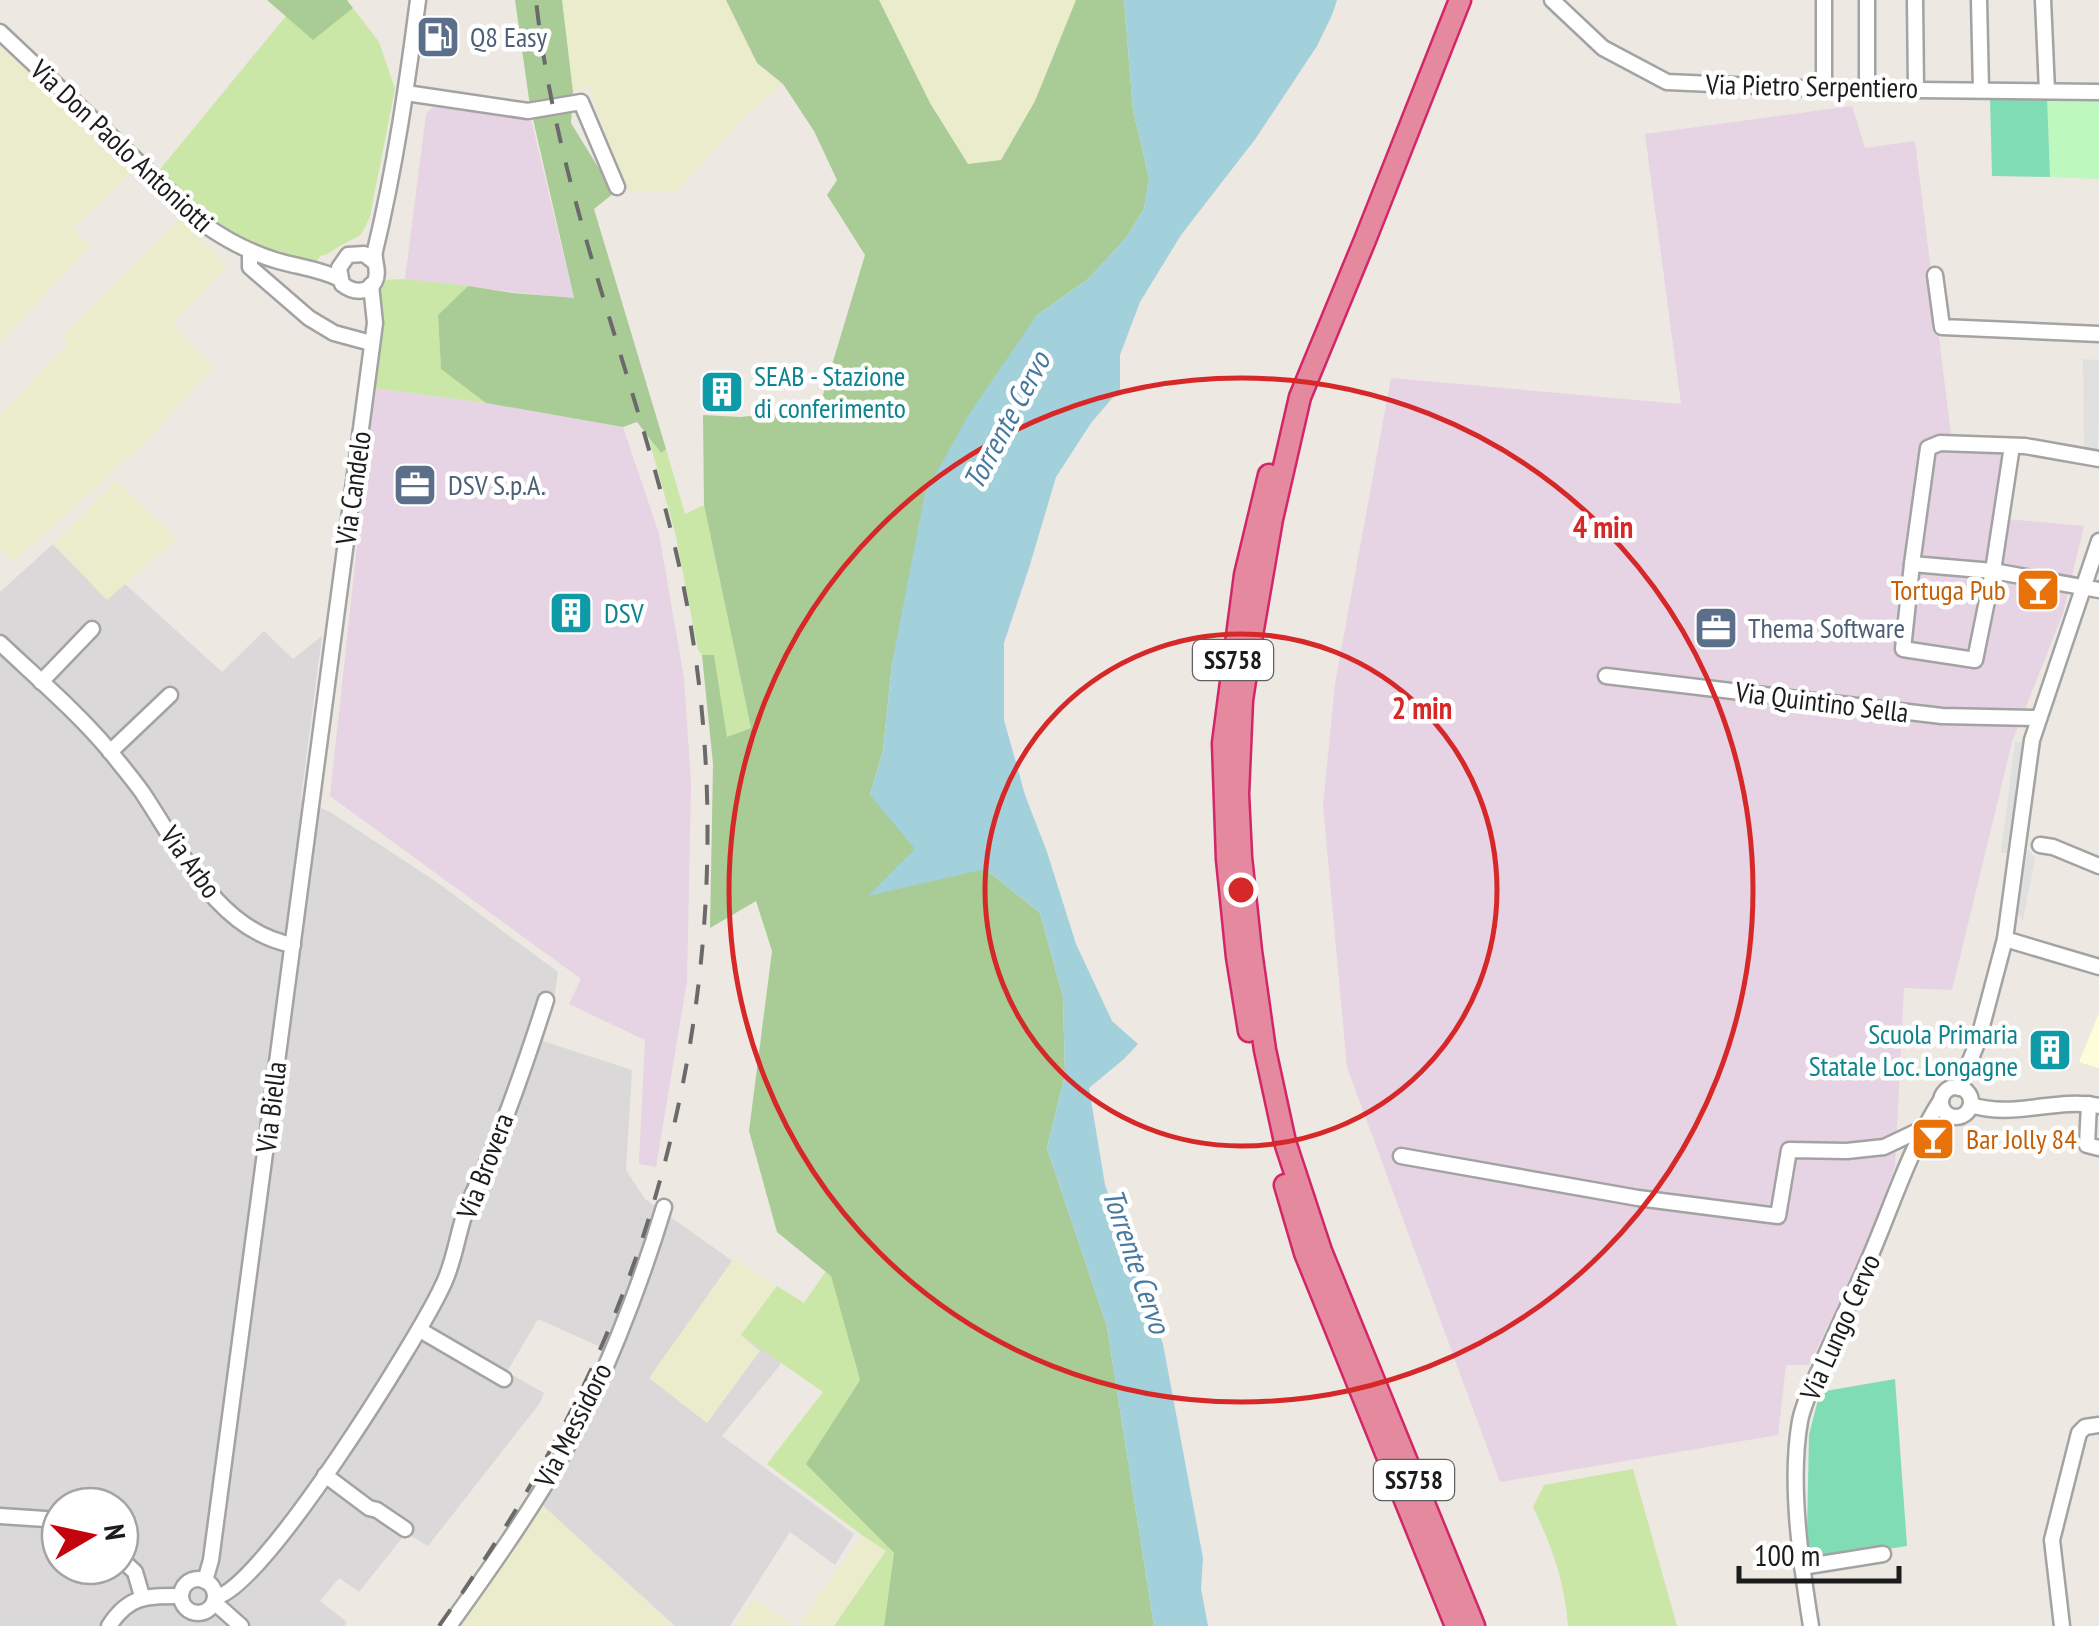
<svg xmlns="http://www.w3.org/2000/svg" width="2099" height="1626" viewBox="0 0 2099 1626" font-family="'PT Sans Narrow',sans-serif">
	<rect width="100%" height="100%" fill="#ede8e1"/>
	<path fill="#dad8d9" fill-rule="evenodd" d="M53,544L106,599L125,584L222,672L264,631L293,659L322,636L301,799L332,813L438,883L558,972L554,1001L543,1041L632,1070L626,1170L645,1199L799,1308L780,1365L722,1436L854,1534L835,1565L790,1532L730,1626H675L532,1496L556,1453L605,1349L538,1319L507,1372L544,1393L540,1403L428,1546L406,1533L359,1592L339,1578L320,1601L347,1622L344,1626H0V592ZM60,1506H120V1566H60Z"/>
	<g fill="#e6d3e3">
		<polygon points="1852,106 1865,148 1915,141 1951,435 2013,443 2006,519 2084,526 2063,613 2012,742 1952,990 1904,988 1895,1166 1864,1250 1809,1365 1786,1365 1778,1435 1500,1482 1347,1067 1323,805 1335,684 1391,378 1681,404 1645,134"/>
		<polygon points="433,107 531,119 574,299 405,279 426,114"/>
		<polygon points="374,388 486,403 623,427 659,534 684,678 691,783 687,981 656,1167 639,1164 645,1040 569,1004 581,979 330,796"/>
	</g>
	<polygon fill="#fefdd9" points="2099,1013 2099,1067 2098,1068 2079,1062"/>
	<g fill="#ebeccc">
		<polygon points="562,0 726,0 757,63 783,84 748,113 676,192 631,192 618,181 611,151 589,85 573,92"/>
		<polygon points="879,0 1076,0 1037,97 1001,160 967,164 930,103"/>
		<polygon points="0,43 136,169 73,229 90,246 0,343"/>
		<polygon points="180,218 228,266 172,324 213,367 150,437 87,496 13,562 0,549 0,415 68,343 63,335"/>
		<polygon points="116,480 177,539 107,600 53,544"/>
		<polygon points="734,1258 777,1286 741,1335 760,1351 707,1423 649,1378"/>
		<polygon points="535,1498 647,1602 674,1626 447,1626"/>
		<polygon points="862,1535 887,1551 834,1626 797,1626"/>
		<polygon points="753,1599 794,1626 734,1626"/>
	</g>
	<g fill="#cae7a7">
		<path d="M353,8L379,42L395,89L370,216C359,242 362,233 342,245C332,250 331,254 320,256L317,261C278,256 244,245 211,222C192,209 175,189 157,173L286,16L313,39Z"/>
		<polygon points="405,279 468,286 438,315 441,368 486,403 374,388 383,324 379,286 383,280"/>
		<polygon points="648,436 660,452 666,449 685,514 704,505 751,728 727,737 714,656 702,655 698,650 675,532"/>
		<polygon points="826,1271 831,1275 860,1380 808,1462 894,1553 884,1626 834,1626 886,1551 862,1535 767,1464 823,1392 741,1335 777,1286 804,1303"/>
		<path d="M1633,1469L1677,1626H1568C1565,1583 1552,1546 1533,1507L1544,1485Z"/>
	</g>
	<g fill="#a9cc96">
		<polygon points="267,0 347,0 353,8 313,40"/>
		<polygon points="515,0 562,0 573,92 571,123 614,193 594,209 666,449 661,453 637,422 623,427 486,403 441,369 438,315 468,286 513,293 574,298 530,106"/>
		<polygon points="726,0 879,0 930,103 968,164 1001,160 1035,101 1076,0 1124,0 1133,110 1149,178 1144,209 1126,238 1088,279 1036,316 892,663 883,750 870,795 985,869 1040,913 1063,997 1065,1075 1047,1148 1107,1327 1154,1626 884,1626 894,1553 806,1464 860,1380 831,1276 777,1232 749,1131 772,951 756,901 710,928 713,764 702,655 714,655 727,737 751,728 704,505 703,415 741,417 819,408 865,255 827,195 837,180 814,131 783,84 757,63"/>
	</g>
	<polygon fill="#bdf8bf" points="2047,97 2099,98 2099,179 2050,177"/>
	<g fill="#7fdcb3">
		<polygon points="1990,97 2047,97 2050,177 1992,176"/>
		<polygon points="1895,1379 1907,1546 1810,1561 1807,1534 1809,1435 1820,1392"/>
	</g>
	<g fill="#e0e0e0">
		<polygon points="2083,359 2099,360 2098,453 2084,451"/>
		<polygon points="2015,742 2025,743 2010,853 2001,853"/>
		<polygon points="2028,849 2035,858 2023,920 2016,912"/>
	</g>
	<polygon fill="#a2d0db" points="1124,0 1337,0 1332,15 1317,46 1256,138 1181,235 1140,302 1120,355 1120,389 1091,423 1056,477 1029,568 1004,643 1004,720 1025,795 1047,852 1076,944 1112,1021 1138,1044 1124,1059 1089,1088 1105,1185 1163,1344 1203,1558 1201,1589 1208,1626 1154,1626 1107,1327 1047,1148 1065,1075 1063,997 1040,913 985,869 868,896 915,849 870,795 883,750 892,663 925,493 968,416 1036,316 1088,279 1126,238 1144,209 1149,178 1133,110"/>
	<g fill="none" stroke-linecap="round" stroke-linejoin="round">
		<defs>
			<g id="minor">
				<polyline points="1552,0 1603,48 1667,82 1824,89 2099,92"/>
				<polyline points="1867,0 1867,89"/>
				<polyline points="1915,0 1916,89"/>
				<polyline points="1979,0 1981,90"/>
				<polyline points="2043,0 2047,91"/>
				<path d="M0,32L205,225C228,241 251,253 278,261C299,267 320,269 340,279"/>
				<polyline points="1824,89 1824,0"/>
				<polyline points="406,93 528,111 581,102 617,187"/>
				<polyline points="250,251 250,267 309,318 334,333 371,343"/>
				<path d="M373,261L364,254L348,255L339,268L342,284C352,292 367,295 375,281C380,271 373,261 375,251C395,168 407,85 418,0"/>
				<polyline points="1935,275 1942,327 2099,334"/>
				<polyline points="2099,459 2025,446 1940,443 1928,448 1912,564 1993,571 2099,590"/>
				<polyline points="1912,564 1903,649 1975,660 1993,571 2012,446"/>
				<path d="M0,643C37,678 76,711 109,750C120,764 132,778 142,792C181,850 217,931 293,945"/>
				<polyline points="1606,676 1942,716 2039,718"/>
				<polyline points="41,682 92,629"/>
				<polyline points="110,752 170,695"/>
				<polyline points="2040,845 2053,847 2099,866"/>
				<polyline points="2005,939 2099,967"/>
				<circle cx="1956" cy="1102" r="15"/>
				<polyline points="1959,1088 1978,1041 2005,939 2032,740 2099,541"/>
				<polyline points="2089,1104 2087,1145 2099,1148"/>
				<path d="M1971,1105C2015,1119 2055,1097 2099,1106"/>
				<polyline points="1401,1156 1638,1198 1778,1216 1789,1150 1847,1151 1884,1147 1924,1128"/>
				<polyline points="420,1330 504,1379"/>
				<polyline points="325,1475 369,1508 377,1510 405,1529"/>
				<polyline points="0,1516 60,1520"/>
				<polyline points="120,1558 135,1572 142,1596"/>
				<polyline points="1802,1567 1883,1554"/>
				<circle cx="198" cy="1596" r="17"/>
				<polyline points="205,1581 211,1560 375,323 371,285"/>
				<path d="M215,1597C260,1593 419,1337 442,1287C455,1262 457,1233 467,1207C474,1191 482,1175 489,1158C511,1107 529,1053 546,1000"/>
				<polyline points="214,1602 241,1626"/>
				<path d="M109,1626C129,1595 147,1596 181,1596"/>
				<path d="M449,1626C487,1573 526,1518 559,1461C602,1385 639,1290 664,1207"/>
				<path d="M1811,1626C1801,1564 1789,1483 1800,1421C1804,1401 1814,1382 1822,1364C1836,1331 1852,1299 1866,1266C1891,1210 1908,1151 1941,1100"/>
				<polyline points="2062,1626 2052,1540 2079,1433 2085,1427 2099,1425"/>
			</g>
			<g id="highway">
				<polyline points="1460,0 1365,240 1300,397 1272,519 1252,635 1242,700 1238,794 1241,857 1251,951 1265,1050 1285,1142 1321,1251 1474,1626"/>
				<polyline points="1249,1031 1237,957 1227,859 1223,743 1245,575 1269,475"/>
				<polyline points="1285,1185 1305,1253 1456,1626"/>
			</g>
		</defs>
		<use href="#minor" stroke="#a3a3a3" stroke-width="19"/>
		<use href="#highway" stroke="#d3266a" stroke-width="25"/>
		<use href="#minor" stroke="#fff" stroke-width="14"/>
		<use href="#highway" stroke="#e4899e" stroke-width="20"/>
		<path stroke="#6a6a6a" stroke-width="4" stroke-dasharray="20 20" stroke-linecap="butt" d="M439,1626C498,1543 553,1454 595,1361C709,1107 739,810 673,539C629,359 556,186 536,0"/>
	</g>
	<g fill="none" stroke="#d62828" stroke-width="5">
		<circle cx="1241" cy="890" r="256"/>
		<circle cx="1241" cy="890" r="512"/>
	</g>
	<defs>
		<symbol id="fuel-square" viewBox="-11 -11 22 22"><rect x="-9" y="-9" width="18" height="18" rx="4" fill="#5c6f8a" stroke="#fff"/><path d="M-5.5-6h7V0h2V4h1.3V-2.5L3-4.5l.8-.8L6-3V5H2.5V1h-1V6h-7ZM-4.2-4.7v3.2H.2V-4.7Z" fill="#fff"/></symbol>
		<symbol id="building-square" viewBox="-11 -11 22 22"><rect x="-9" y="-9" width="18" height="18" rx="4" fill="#0f9aa8" stroke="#fff"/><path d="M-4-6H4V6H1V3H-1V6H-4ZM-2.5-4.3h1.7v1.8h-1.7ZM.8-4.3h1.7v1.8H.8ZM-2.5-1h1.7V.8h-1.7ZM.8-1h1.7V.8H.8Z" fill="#fff"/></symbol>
		<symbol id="office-square" viewBox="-11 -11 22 22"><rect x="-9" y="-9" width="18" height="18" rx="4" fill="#5c6f8a" stroke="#fff"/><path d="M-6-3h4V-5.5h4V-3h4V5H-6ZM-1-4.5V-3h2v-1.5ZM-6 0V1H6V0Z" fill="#fff"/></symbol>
		<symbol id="bar-square" viewBox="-11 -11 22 22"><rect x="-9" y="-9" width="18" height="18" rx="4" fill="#e8710a" stroke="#fff"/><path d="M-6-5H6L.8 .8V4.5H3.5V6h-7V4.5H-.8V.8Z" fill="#fff"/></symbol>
	</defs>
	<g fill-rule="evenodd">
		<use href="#fuel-square" x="413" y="12" width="50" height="50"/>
		<use href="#building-square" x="697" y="367" width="50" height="50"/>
		<use href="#office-square" x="390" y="460" width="50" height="50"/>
		<use href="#bar-square" x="2013" y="565" width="50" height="50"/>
		<use href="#building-square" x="546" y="588" width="50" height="50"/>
		<use href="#office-square" x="1691" y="603" width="50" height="50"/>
		<use href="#building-square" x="2025" y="1025" width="50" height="50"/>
		<use href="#bar-square" x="1908" y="1114" width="50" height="50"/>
	</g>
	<g text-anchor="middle" stroke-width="9" stroke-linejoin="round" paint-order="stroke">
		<g fill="#fff" stroke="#606060" stroke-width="2.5">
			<rect x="1193" y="640" width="80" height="40" rx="8"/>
			<rect x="1374" y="1460" width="80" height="40" rx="8"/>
		</g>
		<g font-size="25" font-weight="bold" fill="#1c1c1c">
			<text x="1233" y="669">SS758</text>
			<text x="1414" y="1489">SS758</text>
		</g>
		<g font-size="28" fill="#4e5e75" stroke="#fff" text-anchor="start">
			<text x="470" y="47">Q8 Easy</text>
			<text x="448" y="495">DSV S.p.A.</text>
			<text x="1748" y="638">Thema Software</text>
		</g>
		<g font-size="28" fill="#1c1c1c" stroke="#fff">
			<text transform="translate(1812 86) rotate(1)" y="10">Via Pietro Serpentiero</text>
			<text transform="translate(122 146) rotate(43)" y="10">Via Don Paolo Antoniotti</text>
			<text transform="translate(353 488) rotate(-82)" y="10">Via Candelo</text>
			<text transform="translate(1822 702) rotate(7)" y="10">Via Quintino Sella</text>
			<text transform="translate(191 862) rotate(54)" y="10">Via Arbo</text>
			<text transform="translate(271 1107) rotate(-83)" y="10">Via Biella</text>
			<text transform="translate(485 1166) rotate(-69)" y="10">Via Brovera</text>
			<text transform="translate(1840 1327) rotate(-66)" y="10">Via Lungo Cervo</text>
			<text transform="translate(573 1425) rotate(-63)" y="10">Via Messidoro</text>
		</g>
		<g font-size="28" fill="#0d838f" stroke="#fff" text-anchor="start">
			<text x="754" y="386">SEAB - Stazione<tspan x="754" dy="32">di conferimento</tspan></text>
			<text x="604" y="623">DSV</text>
			<text x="2018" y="1044" text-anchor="end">Scuola Primaria<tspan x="2018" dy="32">Statale Loc. Longagne</tspan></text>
		</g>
		<g font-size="28" fill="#c56008" stroke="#fff" text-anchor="end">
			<text x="2006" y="600">Tortuga Pub</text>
			<text x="1966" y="1149" text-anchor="start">Bar Jolly 84</text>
		</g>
		<g font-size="30" font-style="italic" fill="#4779a1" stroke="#fff">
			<text transform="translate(1007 421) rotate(-62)" y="10">Torrente Cervo</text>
			<text transform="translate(1136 1261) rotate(71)" y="10">Torrente Cervo</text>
		</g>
	</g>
	<circle cx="1241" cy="890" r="15" fill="#d62828" stroke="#fff" stroke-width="5"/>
	<g font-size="30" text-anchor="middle" font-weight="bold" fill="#d62828" stroke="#fff" stroke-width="9" stroke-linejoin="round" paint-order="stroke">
		<text x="1603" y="538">4 min</text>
		<text x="1422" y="719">2 min</text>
	</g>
	<g transform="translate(90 1536) rotate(81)"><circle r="48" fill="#ffffff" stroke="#a4a4a4" stroke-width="2.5"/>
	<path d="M0-8L18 38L0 25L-18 38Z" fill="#c4030d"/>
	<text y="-15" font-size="28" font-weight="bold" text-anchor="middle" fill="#1c1c1c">N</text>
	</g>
	<path d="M1739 1566v15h160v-15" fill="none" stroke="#1c1c1c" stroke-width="5"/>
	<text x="1754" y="1566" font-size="30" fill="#1c1c1c" stroke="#ffffff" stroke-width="8" paint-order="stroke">100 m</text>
</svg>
